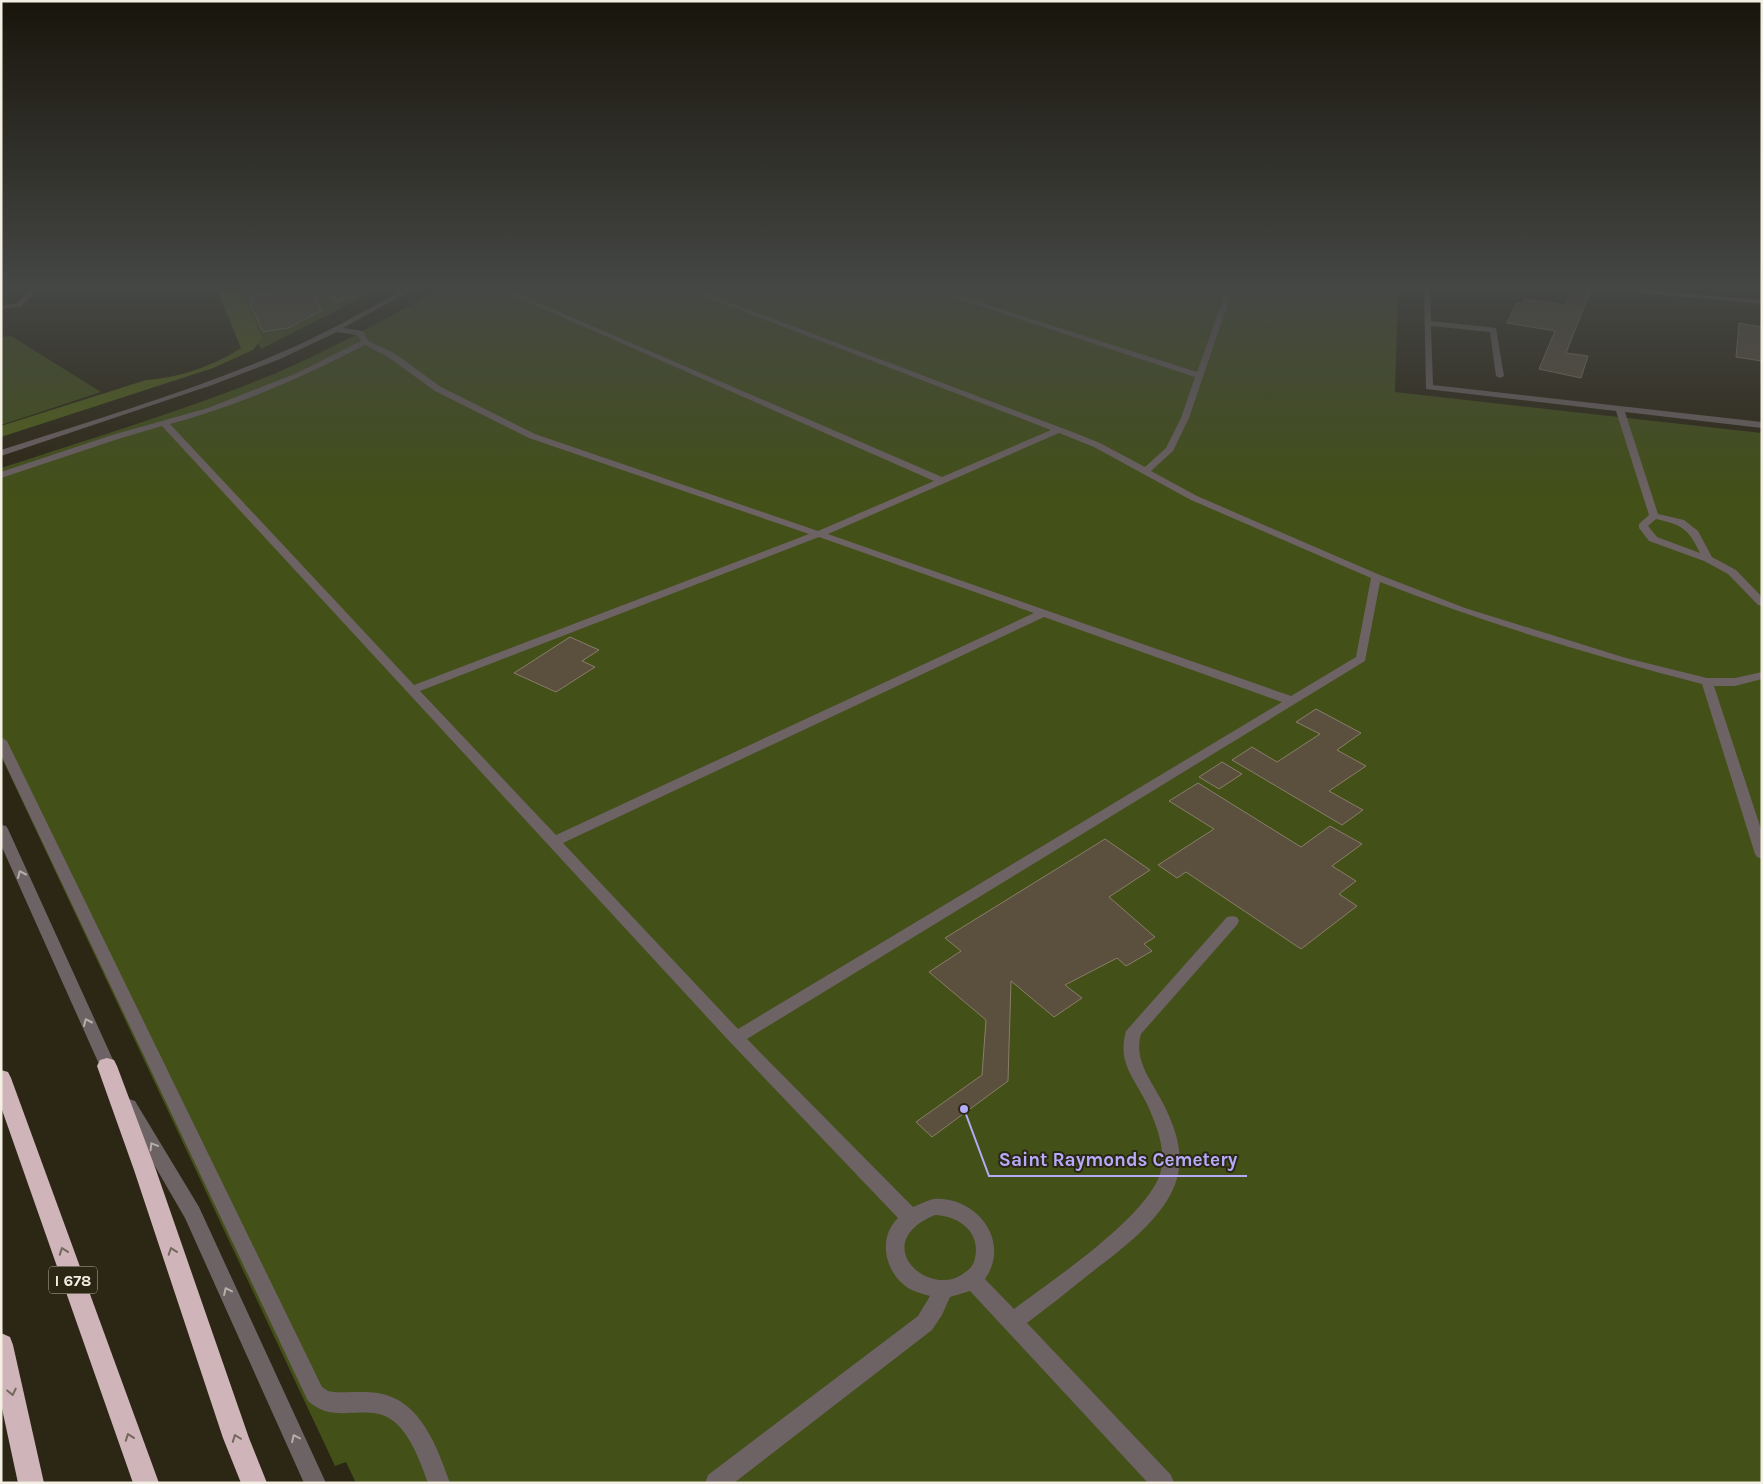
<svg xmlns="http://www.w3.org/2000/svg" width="1763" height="1484" viewBox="0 0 1763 1484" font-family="Karla,sans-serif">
	<rect width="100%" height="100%" fill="#2c2614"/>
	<g fill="#435018">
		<polygon points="226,288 381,288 261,349"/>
		<path d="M443,288H1398L1395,392L1762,433V1483H356L346,1462L335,1466L1,756V468C92,438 185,410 274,374C332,349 387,318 443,288Z"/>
		<polygon points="11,336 101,392 1,425 1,337"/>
	</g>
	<path fill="#526217" d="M216,288H239L242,291L262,338L253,350L213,368L1,437V426L146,380C178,378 214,366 241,348Z"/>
	<g fill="#5b503e" stroke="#897d6a">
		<polygon points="1572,288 1580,288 1590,292 1566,353 1588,356 1581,378 1539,369 1555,331 1507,323 1517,303 1522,304 1524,299 1565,305"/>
		<polygon points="306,289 310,295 313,295 322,310 288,328 263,332 249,301 252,301 250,297"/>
		<polygon points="1739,323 1762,327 1762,361 1736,357"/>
		<polygon points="570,637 599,650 582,661 595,667 556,692 514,673"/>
		<polygon points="1316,709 1361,733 1337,750 1366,766 1329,791 1363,810 1342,825 1232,760 1252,747 1277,762 1320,734 1296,722"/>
		<polygon points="1222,762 1242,774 1219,789 1199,777"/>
		<polygon points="1198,783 1301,847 1330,826 1362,844 1332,866 1356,881 1339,894 1357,906 1301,949 1186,872 1177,878 1158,865 1214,829 1169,801"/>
		<polygon points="1105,839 1150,870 1109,897 1155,937 1144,944 1152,951 1126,966 1117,958 1065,985 1082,998 1054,1017 1011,981 1008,1081 932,1137 916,1122 982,1075 986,1020 929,972 961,951 945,938"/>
	</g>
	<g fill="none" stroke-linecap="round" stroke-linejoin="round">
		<g fill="#6d6264" fill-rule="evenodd">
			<polygon points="32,288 39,288 20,307 1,309 1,305 16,304"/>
			<polygon points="327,288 335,288 330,292 338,299 349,295 356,288 363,288 353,297 337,304 322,291"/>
			<path d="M407,288H415L343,328L363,331L368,341L394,353L441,387L535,434L818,531L934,481L496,288H504L942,477L1051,430L683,288H692L1075,433L1100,443L1145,467L1166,448L1181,418L1195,377L925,288H935L1197,372L1227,288H1233L1189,418L1173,451L1151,471L1197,496L1380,575L1465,608L1626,658L1707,678H1735L1762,672V679L1735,686H1714L1762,832V859L1757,857L1755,854L1702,684C1593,656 1485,623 1380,582L1365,661L747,1039L913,1207C919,1205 927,1200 934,1199C941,1198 950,1200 957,1202C989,1214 1006,1249 985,1279L1014,1309C1051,1281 1152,1214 1161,1170C1166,1148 1156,1124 1147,1104C1134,1077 1117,1063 1126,1031L1227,917L1232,916L1237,917L1239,921L1237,925L1141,1034C1133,1062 1153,1082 1165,1107C1174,1126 1182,1147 1179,1169C1173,1214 1120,1250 1087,1276C1067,1292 1047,1308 1027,1323L1171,1475L1174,1483H1148L970,1291L950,1297L942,1315L932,1330L734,1483H705L708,1475L918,1316L930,1296C923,1294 915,1292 908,1288C885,1273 877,1238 898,1218L730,1042L162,426L118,439L1,478V472L112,435L208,408L297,373L361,341L357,335L337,332L280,359L212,385L1,456V450C93,420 186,393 275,355C321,336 363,312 407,288ZM365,345L388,357L435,391L529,438L809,534L414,685L170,424C239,405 301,378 365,345ZM1059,433L1094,447L1191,500L1371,578L1356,657L1291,696L828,534ZM819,537L1034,613L556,835L420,691ZM1044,617L1282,702L738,1029L563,843ZM935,1215C959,1216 981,1232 975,1258C974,1265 969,1270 964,1273C929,1300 867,1243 935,1215Z"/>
			<path d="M1424,288H1430L1431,321L1496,328L1504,376L1500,378L1496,376L1490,332L1431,326L1433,385L1762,422V428L1625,412L1658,514L1684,520L1698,531L1712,557L1736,570L1762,597V606L1758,605L1728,574L1704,561L1649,541L1639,528V524L1649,515L1616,411L1426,389ZM1656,519C1682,525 1688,528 1700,553L1657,537L1648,526Z"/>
			<polygon points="1604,288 1628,288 1762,300 1762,304 1607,290"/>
			<path d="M1,737L7,741L322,1387L328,1391L334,1392C349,1393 363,1391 378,1393C421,1400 437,1447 450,1483H428C420,1461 408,1426 385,1416C374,1411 359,1413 347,1413C332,1414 319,1411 308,1401L1,755Z"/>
			<polygon points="1,825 6,826 8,829 119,1073 117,1078 111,1080 105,1078 103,1073 1,845"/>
			<polygon points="129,1099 135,1101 199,1207 326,1483 304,1483 185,1218 120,1106 123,1101"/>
		</g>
		<g fill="#cfb4b9" fill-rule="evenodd">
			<polygon points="107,1058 114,1060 117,1066 156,1170 249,1438 267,1483 241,1483 223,1438 134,1170 97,1066 100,1060"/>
			<polygon points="1,1070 8,1072 11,1078 159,1483 133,1483 1,1107"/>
			<polygon points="1,1333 10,1337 13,1345 44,1483 18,1483 1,1404"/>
		</g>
	</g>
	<defs><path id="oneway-chevron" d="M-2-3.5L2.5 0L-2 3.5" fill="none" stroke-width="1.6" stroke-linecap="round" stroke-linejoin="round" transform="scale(1.25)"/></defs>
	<g stroke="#b7b0aa">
		<use href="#oneway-chevron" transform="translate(21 874) rotate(-114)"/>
		<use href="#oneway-chevron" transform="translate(87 1022) rotate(-114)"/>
		<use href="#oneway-chevron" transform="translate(153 1146) rotate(-121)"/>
		<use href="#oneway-chevron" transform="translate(227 1291) rotate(-115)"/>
		<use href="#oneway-chevron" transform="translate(295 1438) rotate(-115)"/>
	</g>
	<g stroke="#75665e">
		<use href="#oneway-chevron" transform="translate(63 1251) rotate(-110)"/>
		<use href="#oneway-chevron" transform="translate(172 1251) rotate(-109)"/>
		<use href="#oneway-chevron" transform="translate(12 1392) rotate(78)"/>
		<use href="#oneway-chevron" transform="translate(129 1437) rotate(-110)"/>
		<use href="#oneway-chevron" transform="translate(236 1438) rotate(-111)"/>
	</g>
	<linearGradient id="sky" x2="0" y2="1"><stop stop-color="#18150b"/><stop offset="0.58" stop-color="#454745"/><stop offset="1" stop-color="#454745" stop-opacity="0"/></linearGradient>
	<rect width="1763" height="496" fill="url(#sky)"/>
	<g text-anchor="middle" stroke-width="4" stroke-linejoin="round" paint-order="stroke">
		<rect fill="#2c2614" stroke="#b7b3a5" stroke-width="1" x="49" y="1266.5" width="48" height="27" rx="4"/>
		<g font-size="16" font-weight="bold" fill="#f3efe3">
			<text x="73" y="1286">I 678</text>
		</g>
	</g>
	<path fill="none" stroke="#b4acf9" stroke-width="2" d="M964 1109L989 1176H1247"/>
	<circle fill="#b4acf9" stroke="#2c2614" stroke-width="2" cx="964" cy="1109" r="5"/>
	<g font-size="19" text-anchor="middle" font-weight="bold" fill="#b4acf9" stroke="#2c2614" stroke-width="4" stroke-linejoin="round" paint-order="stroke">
		<text x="1118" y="1166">Saint Raymonds Cemetery</text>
	</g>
	<rect width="1763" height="1484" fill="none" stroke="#f3efe3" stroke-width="5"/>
</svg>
